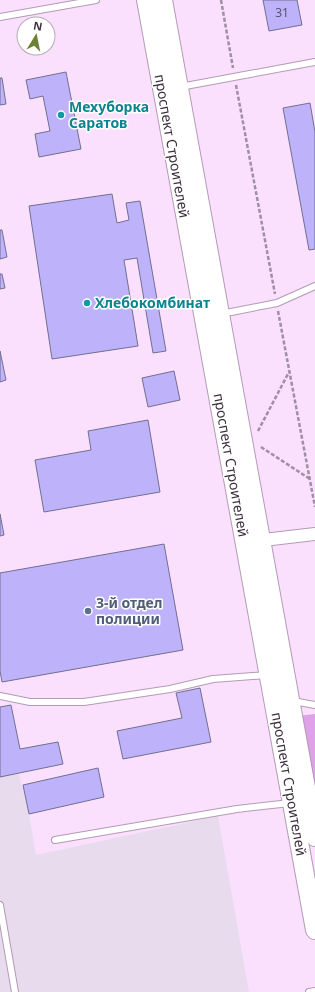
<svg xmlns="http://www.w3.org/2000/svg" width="315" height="992" viewBox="0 0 315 992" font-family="'Noto Sans',sans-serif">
	<rect width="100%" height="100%" fill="#fbe0fe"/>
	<polygon fill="#e9dbee" points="19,774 29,814 36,855 218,816 249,992 0,992 0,777"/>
	<polygon fill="#dfa1e8" points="315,714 315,815 297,716"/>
	<g fill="#beb3fb" stroke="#726e8e">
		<polygon points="263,0 297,0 302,25 269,31"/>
		<polygon points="66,72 81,149 39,157 35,134 50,131 43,96 30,99 26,80"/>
		<polygon points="0,78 2,78 6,104 0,105"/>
		<polygon points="310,103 315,132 315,249 309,250 283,108"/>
		<polygon points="112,194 117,223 129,220 126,203 140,201 166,351 153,353 137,258 124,260 138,346 52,359 29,206"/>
		<polygon points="0,230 2,230 7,257 0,259"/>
		<polygon points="0,274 2,274 5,288 0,289"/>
		<polygon points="0,351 6,380 0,382"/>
		<polygon points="174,371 180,400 148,407 142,378"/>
		<polygon points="148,420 160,492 44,512 35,460 91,450 88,431"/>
		<polygon points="0,514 4,535 0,536"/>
		<polygon points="164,544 183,650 2,682 0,671 0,573"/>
		<polygon points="200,688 211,742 123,759 117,731 182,718 176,693"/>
		<polygon points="11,705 20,749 58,742 63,764 0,777 0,707"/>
		<polygon points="98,768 104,797 29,814 23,785"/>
	</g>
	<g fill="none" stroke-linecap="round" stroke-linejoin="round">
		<defs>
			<g id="service">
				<polyline points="0,17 96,0"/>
				<polyline points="180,87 315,62"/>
				<polyline points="221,314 277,303 315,286"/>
				<polyline points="0,696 30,702 84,702 170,689 213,679 267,675"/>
				<polyline points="293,701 315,705"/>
				<polyline points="55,840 237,809 290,803"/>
				<polyline points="0,905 15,992"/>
				<polyline points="309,992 315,991"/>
			</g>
			<polyline id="minor" points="255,541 315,534"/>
			<g id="primary">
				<polyline points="146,0 315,930"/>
				<polyline points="163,0 315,837"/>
			</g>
		</defs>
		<use href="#service" stroke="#b39ab6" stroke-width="8"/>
		<use href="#minor" stroke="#b39ab6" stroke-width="14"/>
		<use href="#primary" stroke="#b39ab6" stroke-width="20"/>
		<g stroke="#a18ea3" stroke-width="2.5" stroke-dasharray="4 2" stroke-linecap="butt">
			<polyline points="221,0 233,68"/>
			<polyline points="236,85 275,294"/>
			<polyline points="278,311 315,507"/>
			<polyline points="258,431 289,372"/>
			<polyline points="261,447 310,479"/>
		</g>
		<use href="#service" stroke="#fff" stroke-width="6"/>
		<use href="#minor" stroke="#fff" stroke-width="12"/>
		<use href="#primary" stroke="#fff" stroke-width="18"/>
	</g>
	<g fill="#0f9aa8" stroke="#fff" stroke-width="1.5">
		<circle cx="61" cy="115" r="4"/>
		<circle cx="87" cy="303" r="4"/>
	</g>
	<circle fill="#5c6f8a" stroke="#fff" stroke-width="1.5" cx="88" cy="611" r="4"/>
	<g text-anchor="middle" stroke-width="3" stroke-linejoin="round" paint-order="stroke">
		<g font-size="12" fill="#5c526c">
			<text x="282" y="17">31</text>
		</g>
		<g font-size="14" font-weight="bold" fill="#0d838f" stroke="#fff" text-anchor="start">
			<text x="69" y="112">Мехуборка<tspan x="69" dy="16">Саратов</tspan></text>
			<text x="95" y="308">Хлебокомбинат</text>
		</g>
		<g font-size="14" fill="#3c313d" stroke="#fff">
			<text transform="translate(172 146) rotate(80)" y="5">проспект Строителей</text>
			<text transform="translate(231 465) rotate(80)" y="5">проспект Строителей</text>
			<text transform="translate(289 784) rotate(80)" y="5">проспект Строителей</text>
		</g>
		<g font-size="14" font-weight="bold" fill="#4e5e75" stroke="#fff" text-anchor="start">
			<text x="96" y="608">3-й отдел<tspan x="96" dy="16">полиции</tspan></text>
		</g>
	</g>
	<g transform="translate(36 36) rotate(10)"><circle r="19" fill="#ffffff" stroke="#b1adb1"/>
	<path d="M0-3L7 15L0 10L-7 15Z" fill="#6d8233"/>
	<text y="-6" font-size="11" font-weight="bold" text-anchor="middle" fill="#3c313d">N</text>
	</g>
</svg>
